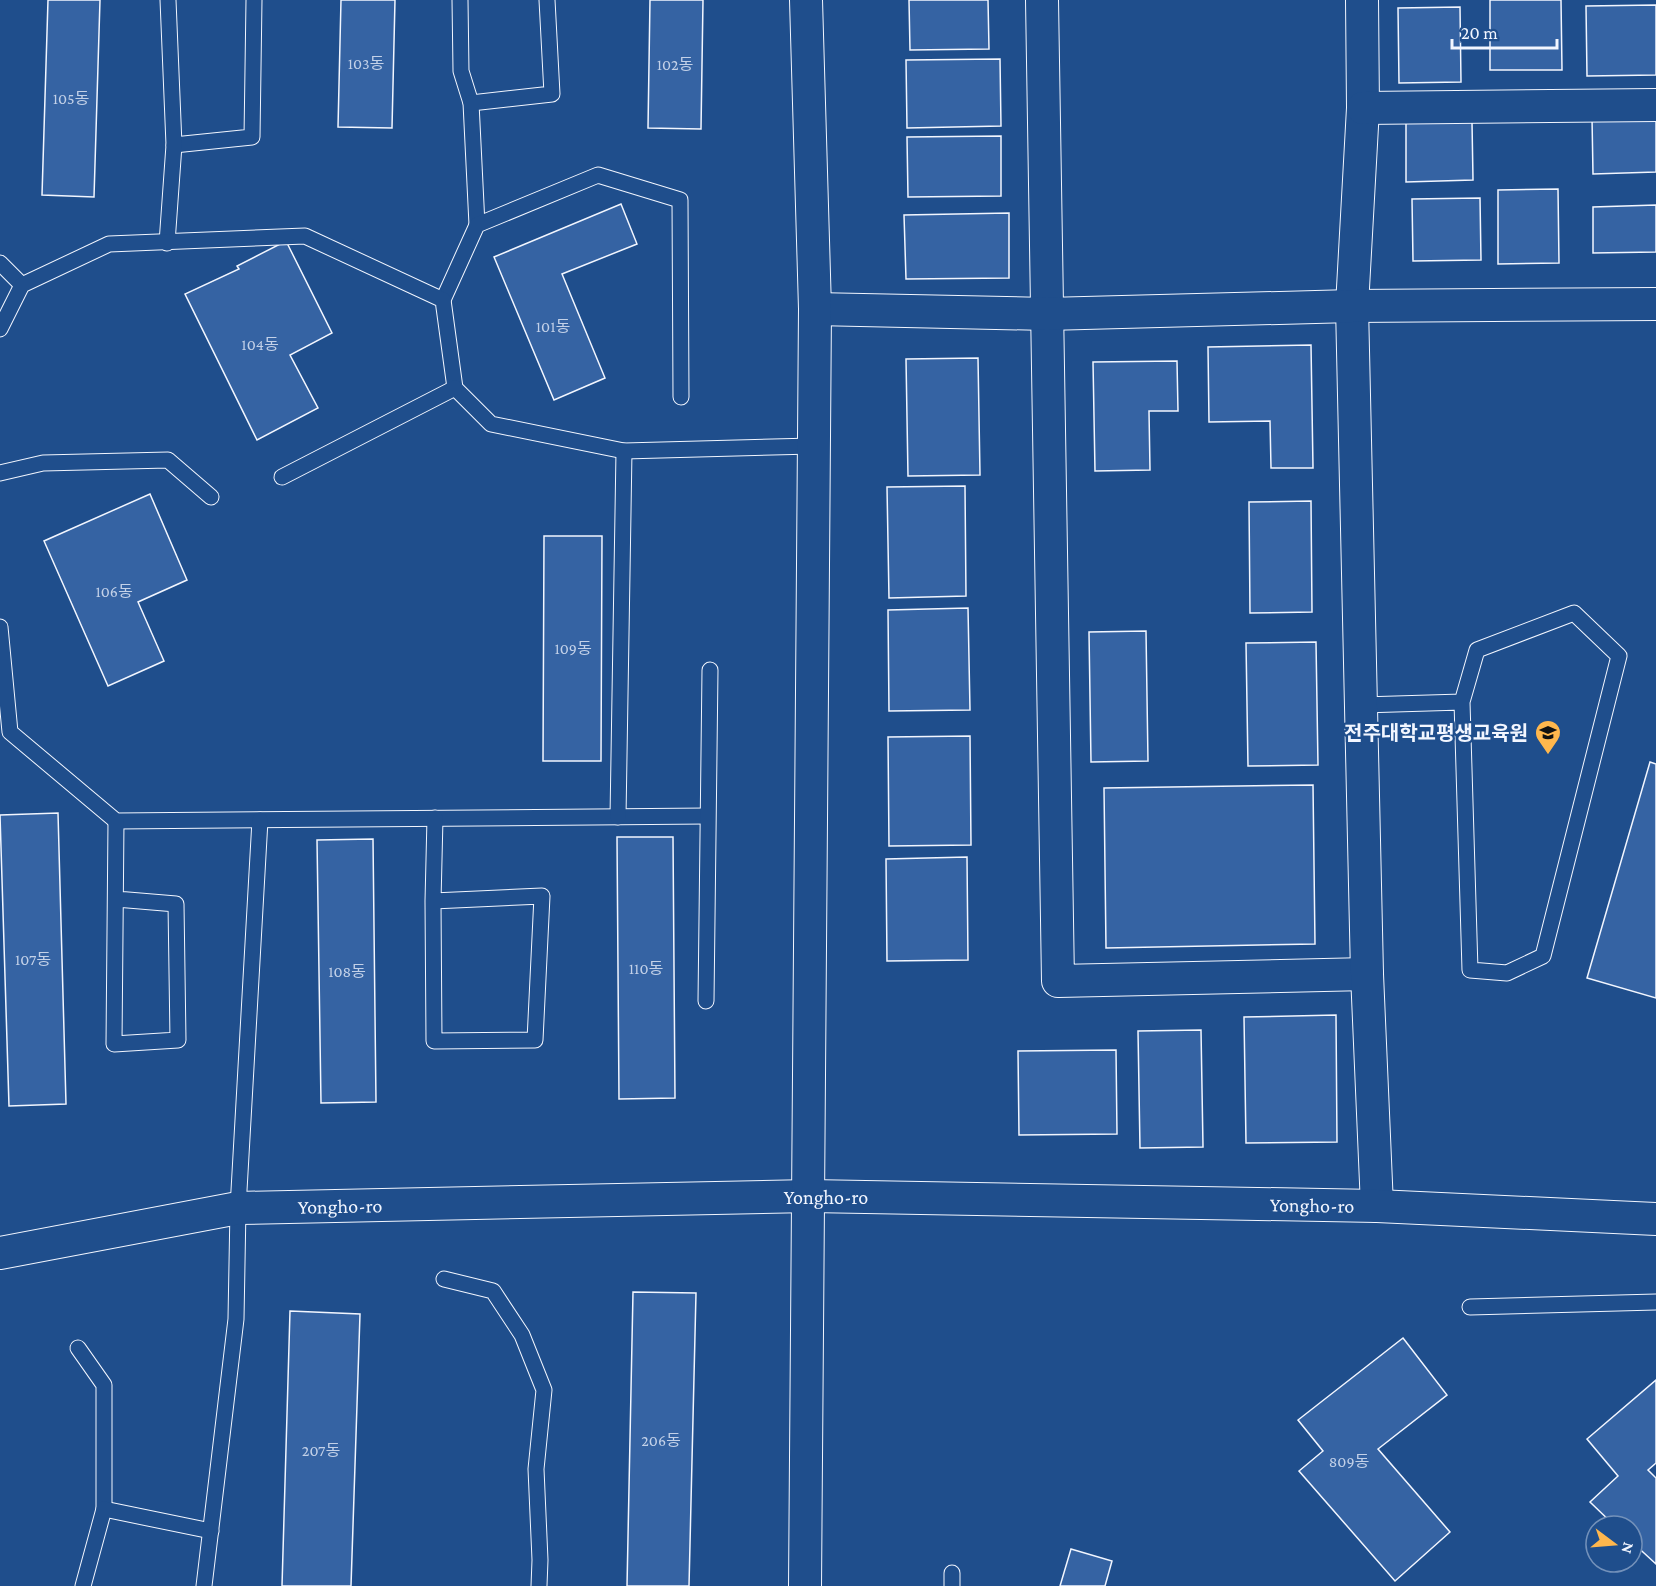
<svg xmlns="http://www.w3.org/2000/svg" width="1656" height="1586" viewBox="0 0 1656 1586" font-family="'Crimson Pro','Noto Sans KR',serif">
	<rect width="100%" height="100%" fill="#1f4e8c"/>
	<g fill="#3563a3" stroke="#f2f6ff" stroke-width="1.5">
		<polygon points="48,0 100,0 94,197 42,195"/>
		<polygon points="341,0 395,0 392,128 338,127"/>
		<polygon points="650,0 703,0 701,129 648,128"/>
		<polygon points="909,0 988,0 989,49 910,50"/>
		<polygon points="1490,0 1561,0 1562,70 1490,70"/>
		<polygon points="1656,5 1656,75 1587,76 1586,6"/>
		<polygon points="1460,7 1461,82 1399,83 1398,8"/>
		<polygon points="1000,59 1001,126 907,128 906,60"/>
		<polygon points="1656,117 1656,172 1593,174 1592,118"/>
		<polygon points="1472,122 1473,180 1406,182 1406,123"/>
		<polygon points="1001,136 1001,196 908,197 907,137"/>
		<polygon points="1558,189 1559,263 1498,264 1498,190"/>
		<polygon points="1480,198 1481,260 1413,261 1412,199"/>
		<polygon points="621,204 637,244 562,274 605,378 554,400 494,257"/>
		<polygon points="1656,205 1656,252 1593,253 1593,207"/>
		<polygon points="1009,213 1009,278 906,279 904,215"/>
		<polygon points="286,241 332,333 290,355 318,408 257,440 185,294 239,269 237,266"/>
		<polygon points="1311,345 1313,468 1271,468 1270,421 1209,422 1208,347"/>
		<polygon points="978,358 980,475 908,476 906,359"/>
		<polygon points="1177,361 1178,411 1149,411 1150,470 1095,471 1093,362"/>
		<polygon points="965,486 966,596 889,598 887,487"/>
		<polygon points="150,494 187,580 138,602 164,661 108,686 44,541"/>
		<polygon points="1311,501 1312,612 1250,613 1249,502"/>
		<polygon points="544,536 602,536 601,761 543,761"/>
		<polygon points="968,608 970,710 889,711 888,610"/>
		<polygon points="1146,631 1148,761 1091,762 1089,632"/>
		<polygon points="1316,642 1318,765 1248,766 1246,643"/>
		<polygon points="970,736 971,845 889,846 888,737"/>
		<polygon points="1650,762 1656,764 1656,998 1587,978"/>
		<polygon points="1313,785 1315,944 1106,948 1104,788"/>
		<polygon points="58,813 66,1104 9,1106 0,815"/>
		<polygon points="617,837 673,837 675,1098 619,1099"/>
		<polygon points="373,839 376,1102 321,1103 317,840"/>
		<polygon points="967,857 968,960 887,961 886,859"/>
		<polygon points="1336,1015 1337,1142 1246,1143 1244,1017"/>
		<polygon points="1201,1030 1203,1147 1140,1148 1138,1031"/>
		<polygon points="1116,1050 1117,1134 1019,1135 1018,1051"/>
		<polygon points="633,1292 696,1293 689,1586 627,1586"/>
		<polygon points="290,1311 360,1314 351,1586 282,1586"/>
		<polygon points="1403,1338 1447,1395 1378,1449 1450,1532 1395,1581 1299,1471 1323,1451 1298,1420"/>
		<polygon points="1656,1380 1656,1463 1648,1470 1656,1478 1656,1564 1632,1542 1632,1526 1615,1526 1590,1502 1618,1476 1587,1439"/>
		<polygon points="1071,1549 1112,1561 1105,1586 1060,1586"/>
	</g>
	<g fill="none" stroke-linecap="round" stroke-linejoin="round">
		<defs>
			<g id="lane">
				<polyline points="460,0 461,71 471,103 477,225"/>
				<polyline points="471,103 552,94 547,0"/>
				<polyline points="174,145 252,137 254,0"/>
				<polyline points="167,243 174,145 168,0"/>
				<polyline points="0,263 22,285"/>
				<polyline points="443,300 477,225 598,175 680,200 681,397"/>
				<polyline points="0,329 22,285 109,244 305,236 443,300 455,388 491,424 624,451 813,446"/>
				<polyline points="0,473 43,463 168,460 211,497"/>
				<polyline points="282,477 455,388"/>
				<polyline points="0,627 10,732 116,821 707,816"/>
				<polyline points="1362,705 1462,702 1477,650 1574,613 1619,656 1543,956 1507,973 1470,970 1462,702"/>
				<polyline points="618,817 624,451"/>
				<polyline points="116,899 176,904 178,1040 114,1044 116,821"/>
				<polyline points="433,901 542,896 535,1040 434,1041 433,901 435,818"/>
				<polyline points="706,1001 710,670"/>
				<polyline points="444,1279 493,1291 522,1335 544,1390 536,1469 540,1560 539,1586"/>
				<polyline points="1470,1307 1656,1302"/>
				<polyline points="78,1348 104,1385 104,1509"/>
				<polyline points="952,1573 952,1586"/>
				<polyline points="83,1586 104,1509 211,1531"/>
				<polyline points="204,1586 236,1319 238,1208 260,820"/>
			</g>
			<g id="street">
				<polyline points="1042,0 1058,981 1367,974"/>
				<polyline points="1362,0 1363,108 1352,306 1367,974 1377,1206"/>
				<polyline points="1363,108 1656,105"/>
				<polyline points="815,309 1047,314 1352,306 1656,304"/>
				<polyline points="0,1253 238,1208 810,1196 1377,1206 1656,1219"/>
				<polyline points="805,1586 815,309 806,0"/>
			</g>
		</defs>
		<use href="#lane" stroke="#f2f6ff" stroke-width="17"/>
		<use href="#street" stroke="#f2f6ff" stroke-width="34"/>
		<use href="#lane" stroke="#1f4e8c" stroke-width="15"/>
		<use href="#street" stroke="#1f4e8c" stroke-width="32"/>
	</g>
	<defs>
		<symbol id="university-pin" viewBox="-11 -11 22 30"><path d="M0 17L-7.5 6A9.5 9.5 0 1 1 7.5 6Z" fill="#ffb74d" stroke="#1f4e8c"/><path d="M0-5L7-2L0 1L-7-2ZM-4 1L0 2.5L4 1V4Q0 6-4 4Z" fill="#111"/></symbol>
	</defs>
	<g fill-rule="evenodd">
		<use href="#university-pin" x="1533" y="718" width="30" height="40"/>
	</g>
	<g text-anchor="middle" stroke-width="4.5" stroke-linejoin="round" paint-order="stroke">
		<g font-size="16" fill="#c3d1e8">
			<text x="366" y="69">103동</text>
			<text x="675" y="70">102동</text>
			<text x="71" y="104">105동</text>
			<text x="553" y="332">101동</text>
			<text x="260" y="350">104동</text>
			<text x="114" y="597">106동</text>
			<text x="573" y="654">109동</text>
			<text x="33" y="965">107동</text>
			<text x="646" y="974">110동</text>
			<text x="347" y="977">108동</text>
			<text x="661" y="1446">206동</text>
			<text x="321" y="1456">207동</text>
			<text x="1349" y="1467">809동</text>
		</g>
		<g font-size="20" font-weight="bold" fill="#f2f6ff" stroke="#1f4e8c" text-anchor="end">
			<text x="1528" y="740">전주대학교평생교육원</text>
		</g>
		<g font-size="20" fill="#f2f6ff" stroke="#1f4e8c">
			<text x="826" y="1204">Yongho-ro</text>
			<text transform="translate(1312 1205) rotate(1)" y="7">Yongho-ro</text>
			<text transform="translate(340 1206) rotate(-1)" y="7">Yongho-ro</text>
		</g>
	</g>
	<g transform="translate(1614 1544) rotate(106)"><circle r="28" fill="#1f4e8c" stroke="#7391ba" stroke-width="1.5"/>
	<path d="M0-4.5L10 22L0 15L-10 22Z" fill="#ffb74d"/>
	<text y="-9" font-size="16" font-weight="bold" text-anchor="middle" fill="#f2f6ff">N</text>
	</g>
	<path d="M1452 39v9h105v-9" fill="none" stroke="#f2f6ff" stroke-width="3"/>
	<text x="1461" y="39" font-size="18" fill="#f2f6ff" stroke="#1f4e8c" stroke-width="4.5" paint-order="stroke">20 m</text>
</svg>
